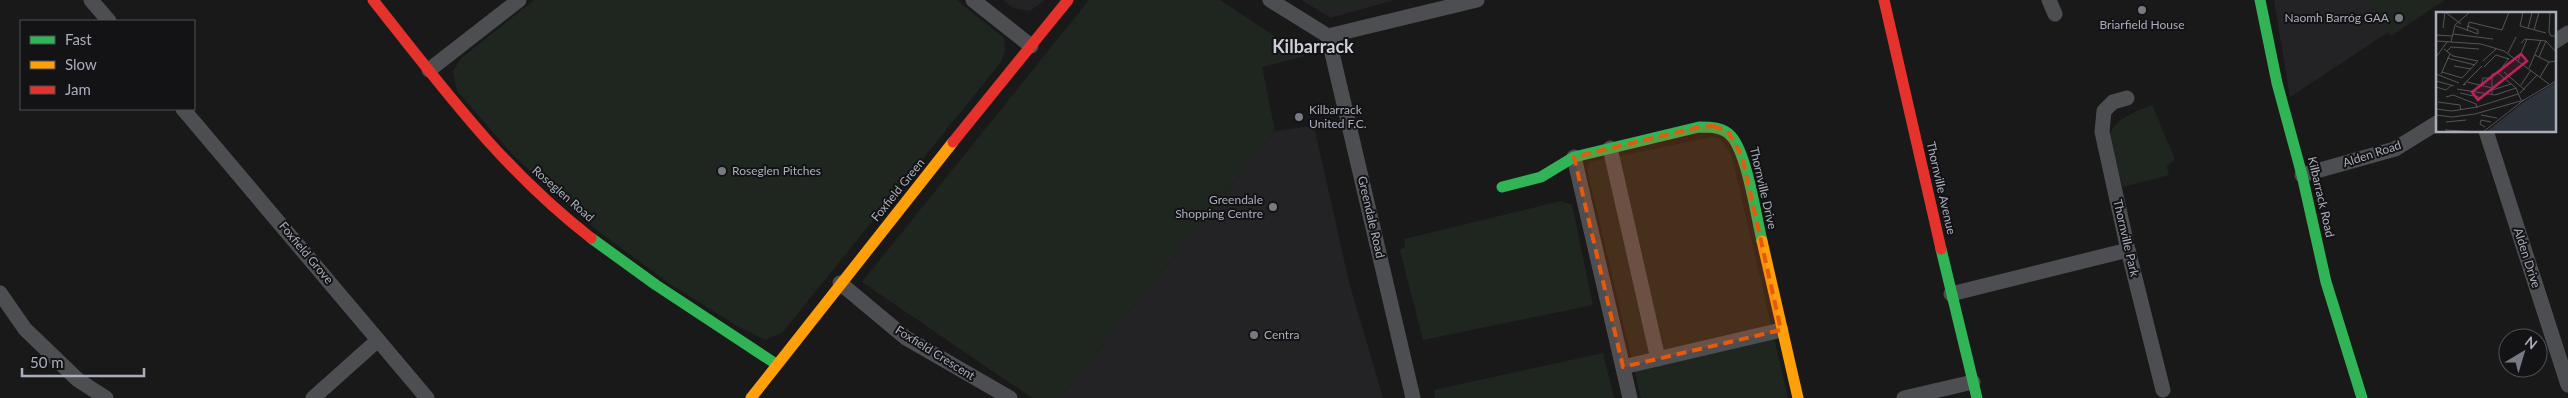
<svg xmlns="http://www.w3.org/2000/svg" width="2568" height="398" viewBox="0 0 2568 398" font-family="Lato,sans-serif">
	<rect width="100%" height="100%" fill="#191919"/>
	<g fill="#232325">
		<polygon points="1003,0 1045,0 1030,11 1013,8"/>
		<polygon points="1302,0 1394,0 1330,18"/>
		<polygon points="2274,0 2437,0 2290,97"/>
		<polygon points="1314,126 1349,282 1383,398 1060,398 1275,131"/>
	</g>
	<g fill="#1f2620">
		<polygon points="534,0 957,0 1004,38 1005,52 1001,62 782,333 765,340 734,324 670,284 593,227 548,188 511,153 457,91 453,72 460,59"/>
		<polygon points="1089,0 1220,0 1305,56 1262,67 1275,131 1060,398 1032,398 862,282"/>
		<path d="M1310,0H1372C1351,7 1330,13 1310,0Z"/>
		<polygon points="2368,0 2445,0 2391,36"/>
		<path d="M2152,105L2175,159L2167,166L2169,175L2123,187C2108,135 2095,127 2152,105Z"/>
		<polygon points="1712,137 1721,139 1732,156 1788,398 1641,398 1587,169 1590,162"/>
		<polygon points="1561,201 1572,205 1593,305 1423,340 1400,250 1405,247 1404,239"/>
		<polygon points="1603,353 1614,398 1435,398 1434,390"/>
	</g>
	<g fill="none" stroke-linecap="round" stroke-linejoin="round">
		<g stroke="#4d4e52" stroke-width="15">
			<polyline points="91,0 109,21"/>
			<polyline points="973,0 1031,46"/>
			<polyline points="1270,0 1328,36 1477,0"/>
			<polyline points="2049,0 2055,14"/>
			<polyline points="1328,36 1413,398"/>
			<polyline points="2554,42 2568,33"/>
			<polyline points="429,70 519,0"/>
			<polyline points="2127,98 2113,102 2104,111 2102,132 2128,250 2163,390"/>
			<polyline points="183,109 427,398"/>
			<polyline points="2486,131 2568,385"/>
			<polyline points="1610,148 1658,359"/>
			<polyline points="1574,157 1630,398"/>
			<polyline points="2302,175 2395,149 2437,123"/>
			<polyline points="840,283 906,338 1010,398"/>
			<polyline points="0,293 25,329 78,380 106,398"/>
			<polyline points="1951,294 2128,250"/>
			<polyline points="1623,367 1781,330"/>
			<polyline points="313,398 378,340"/>
			<polyline points="1904,398 1973,382"/>
		</g>
		<g stroke="#30b455" stroke-width="11">
			<polyline points="2260,0 2277,83 2302,175 2326,282 2362,398"/>
			<path d="M1502,187L1541,177L1574,157L1699,127C1711,127 1723,127 1731,136C1747,153 1756,216 1762,241"/>
			<polyline points="591,238 656,285 776,364"/>
			<polyline points="1941,249 1977,398"/>
		</g>
		<g stroke="#ff9f0a" stroke-width="11">
			<polyline points="1762,241 1798,398"/>
			<polyline points="751,398 953,142"/>
		</g>
		<g stroke="#e5322d" stroke-width="11">
			<path d="M373,0C443,88 501,168 591,238"/>
			<polyline points="1884,0 1941,249"/>
			<polyline points="953,142 1068,0"/>
		</g>
	</g>
	<path fill="#e8590c" fill-opacity="0.2" stroke="#e8590c" stroke-width="4" stroke-dasharray="10 6" stroke-linejoin="round" d="M1713,126L1728,131L1742,156L1781,330L1623,367L1574,157L1699,127Z"/>
	<g fill="#777a82" stroke="#131315" stroke-width="2">
		<circle cx="2142" cy="10" r="5"/>
		<circle cx="2399" cy="18" r="5"/>
		<circle cx="1299" cy="117" r="5"/>
		<circle cx="722" cy="171" r="5"/>
		<circle cx="1273" cy="207" r="5"/>
		<circle cx="1254" cy="335" r="5"/>
	</g>
	<g text-anchor="middle" stroke-width="4" stroke-linejoin="round" paint-order="stroke">
		<g font-size="12" fill="#aaaeba" stroke="#131315" text-anchor="start">
			<text x="2389" y="22" text-anchor="end">Naomh Barróg GAA</text>
			<text x="2142" y="29" text-anchor="middle">Briarfield House</text>
			<text x="1309" y="114">Kilbarrack<tspan x="1309" dy="14">United F.C.</tspan></text>
			<text x="732" y="175">Roseglen Pitches</text>
			<text x="1263" y="204" text-anchor="end">Greendale<tspan x="1263" dy="14">Shopping Centre</tspan></text>
			<text x="1264" y="339">Centra</text>
		</g>
		<g font-size="12" fill="#aaaeba" stroke="#131315">
			<text transform="translate(2372 154) rotate(-18)" y="4">Alden Road</text>
			<text transform="translate(1763 188) rotate(77)" y="4">Thornville Drive</text>
			<text transform="translate(1941 188) rotate(77)" y="4">Thornville Avenue</text>
			<text transform="translate(898 190) rotate(-51)" y="4">Foxfield Green</text>
			<text transform="translate(563 194) rotate(41)" y="4">Roseglen Road</text>
			<text transform="translate(2321 197) rotate(77)" y="4">Kilbarrack Road</text>
			<text transform="translate(1371 217) rotate(77)" y="4">Greendale Road</text>
			<text transform="translate(2126 238) rotate(77)" y="4">Thornville Park</text>
			<text transform="translate(306 253) rotate(50)" y="4">Foxfield Grove</text>
			<text transform="translate(2527 258) rotate(72)" y="4">Alden Drive</text>
			<text transform="translate(935 353) rotate(32)" y="4">Foxfield Crescent</text>
		</g>
		<g font-size="18" font-weight="bold" fill="#cbced6" stroke="#131315">
			<text x="1313" y="53">Kilbarrack</text>
		</g>
	</g>
	<g transform="translate(2436 12)">
		<rect width="120" height="120" fill="#191919"/>
		<path d="M120,70V120H50L88,90Z" fill="#2c333b"/>
		<path fill="none" stroke="#535559" stroke-width="1" d="M87,0L84,14L110,21M114,0L113,20L115,24H120M20,14L42,22M31,14L42,18V22M7,16L9,0L25,12M92,16L96,1M66,18L73,0M98,18L103,0M31,19L33,10L66,18M17,22L57,27M0,23L16,24M0,29L45,32L68,39L113,72M15,30L19,13L34,0M85,31L89,27L110,29L120,40M11,39L15,35L43,37M72,41L80,25M99,43L113,50L120,49M0,45L11,30M103,45L110,29M11,46L39,53M47,49L60,37M82,49L91,27M18,54L35,57M48,55L60,43L73,47M93,56L105,28M6,60L26,66L42,49L17,44L8,37M68,60L89,78M62,61L80,76L85,88M0,62L23,71M5,62L14,42M56,62L62,61L73,46M104,65L113,50M0,69L18,74M31,70L56,76M30,72L27,73L46,54M85,73L95,58M0,75L10,78L16,73M45,75L47,66H56M21,77L59,83L80,76M56,78L75,72M24,81L47,86M84,81L101,63M56,83V62M10,85L17,83L40,92L41,96M2,90L24,93L25,98M0,97L16,99L41,95L82,82M0,103L16,105L39,102L88,88M45,103L61,106M10,110L30,108M49,115L44,112L45,108L55,110M9,118L42,120M47,120L88,88L120,69"/>
		<path fill="#c12060" fill-opacity="0.15" stroke="#c12060" stroke-width="2.5" d="M85,42L91,49L42,88L36,80Z"/>
		<rect width="120" height="120" fill="none" stroke="#aaaeba" stroke-width="2.5"/>
	</g>
	<rect x="20" y="20" width="175" height="90" fill="#131315" stroke="#4f5157"/>
	<rect x="30" y="36" width="25" height="8" fill="#30b455" stroke="#4f5157"/>
	<text x="65" y="45" font-size="15" fill="#aaaeba">Fast</text>
	<rect x="30" y="61" width="25" height="8" fill="#ff9f0a" stroke="#4f5157"/>
	<text x="65" y="70" font-size="15" fill="#aaaeba">Slow</text>
	<rect x="30" y="86" width="25" height="8" fill="#e5322d" stroke="#4f5157"/>
	<text x="65" y="95" font-size="15" fill="#aaaeba">Jam</text>
	<g transform="translate(2523 353) rotate(38)"><circle r="24" fill="#131315" stroke="#4f5157"/>
	<path d="M0-4L9 19L0 12L-9 19Z" fill="#777a82"/>
	<text y="-8" font-size="14" font-weight="bold" text-anchor="middle" fill="#aaaeba">N</text>
	</g>
	<path d="M22 368v8h122v-8" fill="none" stroke="#aaaeba" stroke-width="2.5"/>
	<text x="30" y="368" font-size="15" fill="#aaaeba" stroke="#131315" stroke-width="4" paint-order="stroke">50 m</text>
</svg>
